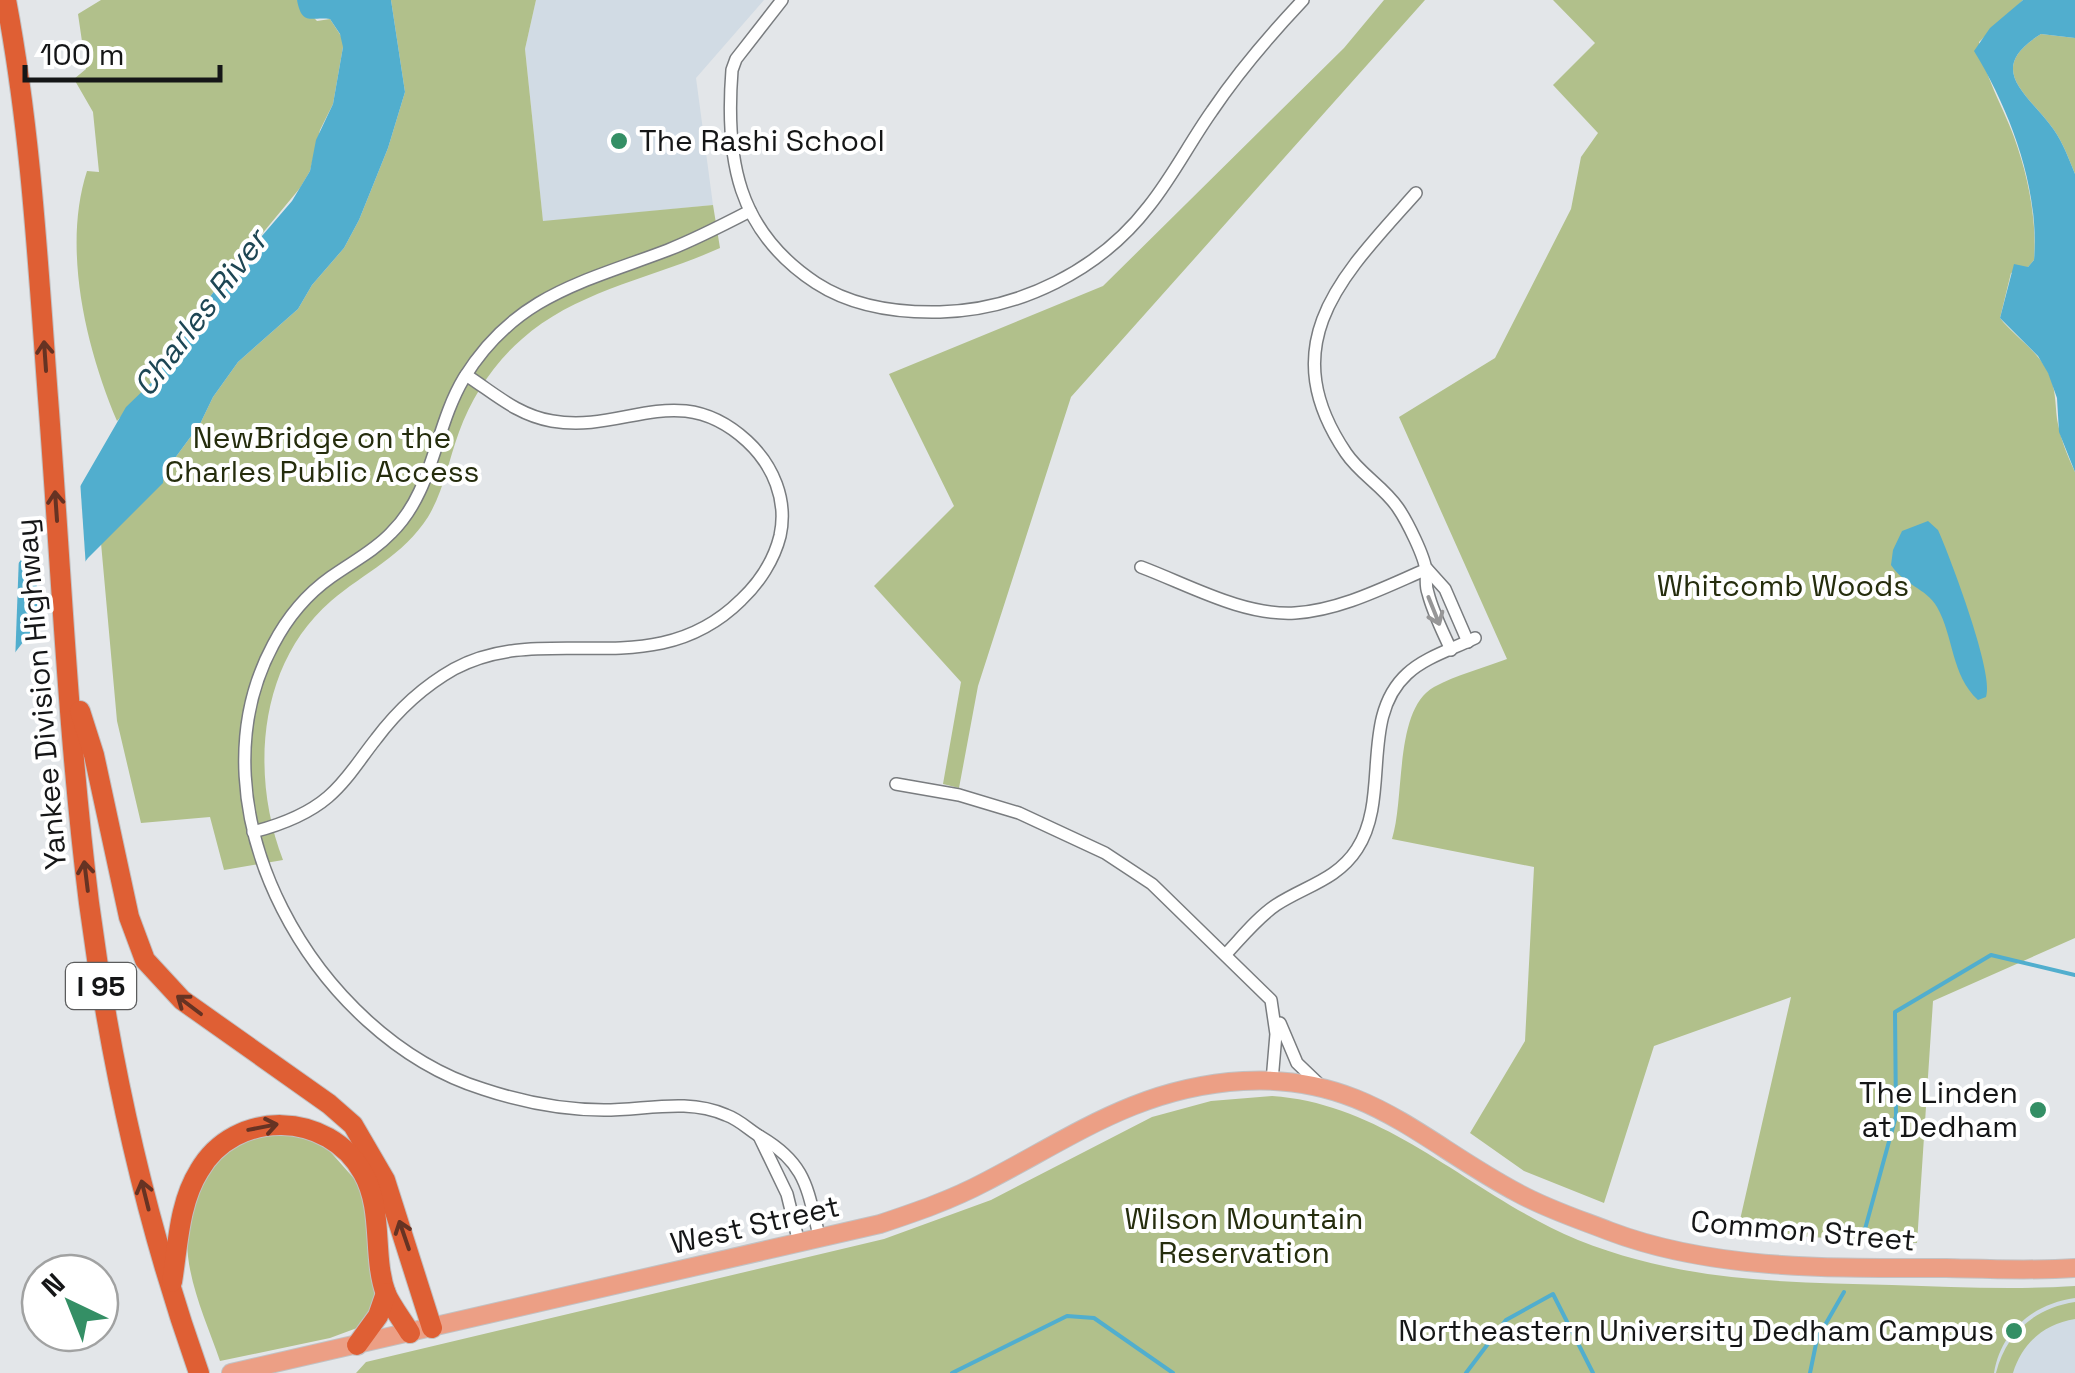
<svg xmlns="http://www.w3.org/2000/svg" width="2075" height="1373" viewBox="0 0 2075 1373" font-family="'Space Grotesk',sans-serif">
	<rect width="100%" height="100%" fill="#e3e6e9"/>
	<g fill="#d1dbe4">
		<polygon points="536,0 764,0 696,78 713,205 543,222 525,49"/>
		<polygon points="2075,1286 2075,1373 1965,1373 2028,1288"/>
	</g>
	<g fill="#b1c08b">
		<path d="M101,0H297L317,21L330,19L343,39V47L333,104L320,130L310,171L300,188L212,294L153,381L117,421C86,348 62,248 87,171L99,172L93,112L74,79L86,69L78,14Z"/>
		<path d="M391,0H536L525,49L543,221L713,205L720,248C654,278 577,290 522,339C493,364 472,397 459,432C448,462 444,490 428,517C403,556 365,572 331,601C258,664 250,774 283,860L224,870L210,817L141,823L117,721L101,543L162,481L164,473L200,424L213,397L238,362L298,309L312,285L344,248L359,220L388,148L405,92Z"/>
		<polygon points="1384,0 1425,0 1071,397 978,686 959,788 943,784 961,682 874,586 954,506 889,374 1103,286 1344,48"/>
		<path d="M1553,0H2023L1979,42C1984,76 2002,104 2014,137C2028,175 2037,220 2034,260L2028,267L2011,273L2000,318C2015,337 2037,350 2048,372C2056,388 2055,402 2057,419C2060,437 2067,455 2075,472V938L1933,1001L1917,1243L1737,1233L1791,997L1654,1046L1604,1203L1524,1171L1470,1133L1525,1041L1534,867L1392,839C1405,798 1394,709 1434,687C1456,675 1483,668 1507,659L1399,417L1495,358L1571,209L1581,157L1598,133L1553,85L1595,43Z"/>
		<path d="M2041,34L2075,38V174C2069,159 2063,143 2054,130C2029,94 1983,70 2041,34Z"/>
		<path d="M1272,1096C1390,1104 1473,1197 1578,1240C1684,1282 1781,1282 1892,1285C1953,1287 2014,1290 2075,1286V1298C2033,1304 2001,1331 1994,1373H356L366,1362L884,1239L991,1200L1152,1117L1211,1101Z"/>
		<path d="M264,1134L306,1137L327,1148L358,1183L374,1244L376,1303L357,1328L330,1338L220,1361C207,1323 187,1281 187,1240C188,1227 193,1213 196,1201C205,1163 228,1145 264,1134Z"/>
		<path d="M2075,1302V1319C2044,1324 2022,1343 2013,1373H1996C2006,1333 2035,1308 2075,1302Z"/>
	</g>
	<g fill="#51aece">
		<path d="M297,0H391L405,92L388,148L359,220L344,248L312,285L298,309L238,362L213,397L200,424L164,473L163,483L88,558L0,672V585L74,497L126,407L153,381L212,294L292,201L310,171L316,140L333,104L343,47L340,34L330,19C312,16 302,27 297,0Z"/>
		<path d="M2023,0H2075V38L2041,34C1983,70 2029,94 2054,130C2063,143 2069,159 2075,174V472L2059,432L2057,398L2048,373L2038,356L2000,318L2014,264L2028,267L2034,260C2040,189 2010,110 1974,51L1990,28Z"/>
		<path d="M1928,521L1938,530C1950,557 1995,675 1986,697L1978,700C1951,675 1954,637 1937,607C1926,588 1904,585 1891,565L1893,550L1902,531Z"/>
	</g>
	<g fill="#e3e6e9">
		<polygon points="80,480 86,568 64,602 40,629 33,537"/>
		<polygon points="19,555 15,663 0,677 0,577"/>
	</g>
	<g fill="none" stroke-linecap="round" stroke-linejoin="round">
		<g stroke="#51aece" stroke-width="4">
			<polyline points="1862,1240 1896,1116 1895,1012 1991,955 2075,975"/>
			<polyline points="952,1373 1067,1316 1094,1318 1173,1373"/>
			<polyline points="1466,1373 1506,1320 1553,1294 1593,1373"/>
			<polyline points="1810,1373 1817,1339 1844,1292"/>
		</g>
		<defs>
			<g id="minor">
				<path d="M782,0L736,59L732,70C725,159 737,231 816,283C853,307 896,313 940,312C1020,310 1100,270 1149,206C1173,176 1190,142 1212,111C1239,71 1270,35 1303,0"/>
				<path d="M1416,193C1344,274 1271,342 1346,453C1360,474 1384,487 1398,508C1407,521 1425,557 1426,571C1427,579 1425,585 1428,593C1433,613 1443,632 1451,650"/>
				<path d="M750,211C723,225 696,239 668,250C584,282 515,295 464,378C434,428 434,491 391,533C374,551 352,562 331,577C307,594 287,618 273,645C185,809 316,1037 483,1089C522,1102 563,1110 604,1110C646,1110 687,1098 726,1115C740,1120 749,1130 761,1137C808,1165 807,1190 820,1239"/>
				<path d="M1141,567C1189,585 1243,616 1295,613C1341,610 1385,587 1427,569"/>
				<polyline points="1427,569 1445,589 1468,642"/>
				<polyline points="896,784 959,795 1019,813 1105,853 1152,884 1271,1000 1276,1034 1272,1081"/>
				<path d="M253,832C280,825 307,815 328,797C347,781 360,759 376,739C397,711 424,686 454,669C546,619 653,687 741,600C759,583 774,560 780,536C788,500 773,465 747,441C678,378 625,434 552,421C517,415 494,393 466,375"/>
				<path d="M1226,954C1242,937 1257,918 1276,905C1305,886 1337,880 1357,849C1391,797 1359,718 1407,674C1425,657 1453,649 1475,638"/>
				<polyline points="1280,1023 1297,1063 1321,1086"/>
				<polyline points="759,1136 787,1194 799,1243"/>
			</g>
			<path id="primary" d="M231,1373L880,1224C916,1212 951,1200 985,1182C1074,1136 1139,1087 1243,1081C1365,1074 1420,1141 1518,1193C1547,1209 1578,1219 1609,1231C1714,1271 1836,1268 1946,1268C1989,1269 2032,1271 2075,1268"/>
			<g id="motorway">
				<path d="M6,0C31,131 38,265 48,398C61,566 68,736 89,903C110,1062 145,1221 199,1373"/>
				<polyline points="80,711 94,755 129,917 145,960 182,1000 329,1104 353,1125 385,1180 432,1328"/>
				<path d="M172,1282C178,1245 179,1203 199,1171C235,1108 329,1111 363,1173C384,1210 372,1256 386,1294C392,1307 403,1321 410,1333"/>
				<polyline points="357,1345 378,1316 386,1293"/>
			</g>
		</defs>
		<use href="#minor" stroke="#797c7f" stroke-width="14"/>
		<use href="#primary" stroke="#c2c2c3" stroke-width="20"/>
		<use href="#motorway" stroke="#c2c2c3" stroke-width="22"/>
		<use href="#minor" stroke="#fff" stroke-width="11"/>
		<use href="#primary" stroke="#ec9f85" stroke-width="18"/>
		<use href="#motorway" stroke="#df5f34" stroke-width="20"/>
	</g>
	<defs><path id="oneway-shaft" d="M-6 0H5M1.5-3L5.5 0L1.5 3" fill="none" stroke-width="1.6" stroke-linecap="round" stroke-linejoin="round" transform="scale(2.5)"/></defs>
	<g stroke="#663323">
		<use href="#oneway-shaft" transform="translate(45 356) rotate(-94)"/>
		<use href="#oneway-shaft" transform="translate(56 506) rotate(-94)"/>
		<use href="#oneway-shaft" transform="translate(86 876) rotate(-97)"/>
		<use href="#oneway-shaft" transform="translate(189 1005) rotate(-143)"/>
		<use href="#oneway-shaft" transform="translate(263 1127) rotate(-11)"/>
		<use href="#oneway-shaft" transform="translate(145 1195) rotate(-104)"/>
		<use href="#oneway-shaft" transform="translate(404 1235) rotate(-109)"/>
	</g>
	<use stroke="#969697" href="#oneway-shaft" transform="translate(1434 611) rotate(68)"/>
	<g fill="#348f65" stroke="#fff" stroke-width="4">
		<circle cx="619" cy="141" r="10"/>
		<circle cx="2038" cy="1110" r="10"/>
		<circle cx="2014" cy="1331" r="10"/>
	</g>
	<g text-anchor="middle" stroke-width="8" stroke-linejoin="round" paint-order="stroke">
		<rect fill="#fff" stroke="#5b5c5d" stroke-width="2.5" x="66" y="963" width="70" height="46" rx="8"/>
		<g font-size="28" font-weight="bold" fill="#151617">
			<text x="101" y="996">I 95</text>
		</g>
		<g font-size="30" fill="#151617" stroke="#fff" text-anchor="end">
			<text x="639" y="151" text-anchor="start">The Rashi School</text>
			<text x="2018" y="1103">The Linden<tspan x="2018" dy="34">at Dedham</tspan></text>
			<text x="1994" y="1341">Northeastern University Dedham Campus</text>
		</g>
		<g font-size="30" fill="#252d0d" stroke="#fff">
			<text x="322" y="448">NewBridge on the<tspan x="322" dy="34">Charles Public Access</tspan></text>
			<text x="1783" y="596">Whitcomb Woods</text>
			<text x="1244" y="1229">Wilson Mountain<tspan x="1244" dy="34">Reservation</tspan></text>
		</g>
		<g font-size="30" fill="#151617" stroke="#fff">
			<text transform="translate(41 694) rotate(-95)" y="10">Yankee Division Highway</text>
			<text transform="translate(755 1225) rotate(-13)" y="10">West Street</text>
			<text transform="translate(1803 1231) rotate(5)" y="10">Common Street</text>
		</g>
		<g font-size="32" font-style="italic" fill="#1d4654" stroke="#fff">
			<text transform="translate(200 313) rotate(-53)" y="11">Charles River</text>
		</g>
	</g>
	<g transform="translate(70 1303) rotate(317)"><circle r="48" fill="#ffffff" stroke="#a1a2a2" stroke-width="2.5"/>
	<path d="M0-8L18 38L0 25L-18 38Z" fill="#348f65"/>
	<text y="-15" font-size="28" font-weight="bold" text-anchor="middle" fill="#151617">N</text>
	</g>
	<path d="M25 65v15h195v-15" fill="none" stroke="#151617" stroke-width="5"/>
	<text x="40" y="65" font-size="30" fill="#151617" stroke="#ffffff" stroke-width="8" paint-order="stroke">100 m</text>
</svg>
